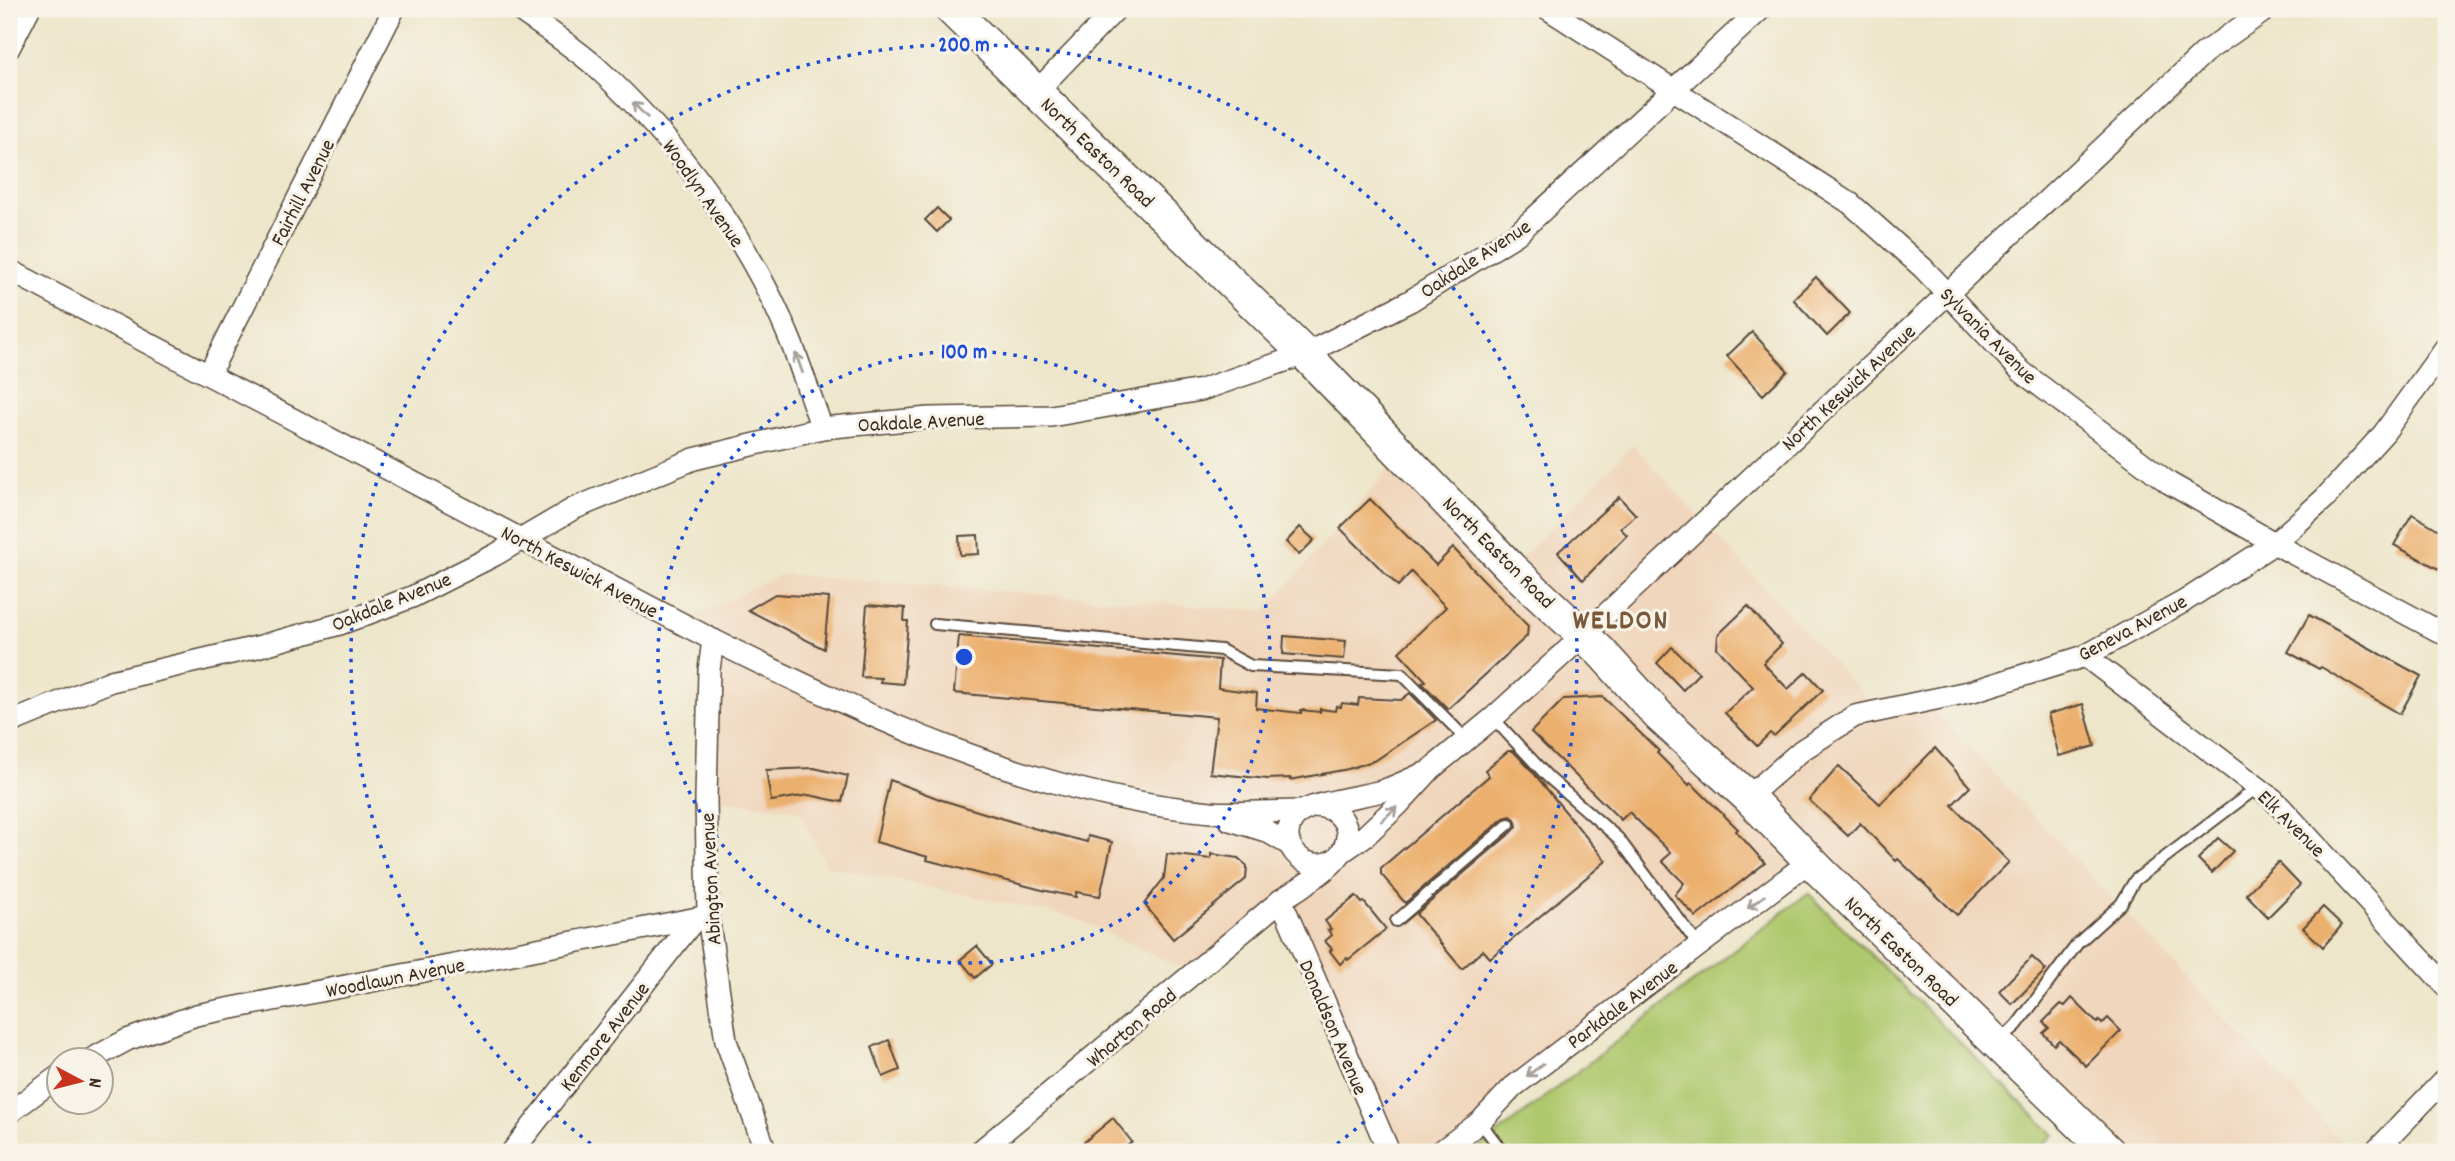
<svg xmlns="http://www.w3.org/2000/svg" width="2455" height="1161" viewBox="0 0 2455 1161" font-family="Dekko,sans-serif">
	<rect width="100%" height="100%" fill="#f7f3e8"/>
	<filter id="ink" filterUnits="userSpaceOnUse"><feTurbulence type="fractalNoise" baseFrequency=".0143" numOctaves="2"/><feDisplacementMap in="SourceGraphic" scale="14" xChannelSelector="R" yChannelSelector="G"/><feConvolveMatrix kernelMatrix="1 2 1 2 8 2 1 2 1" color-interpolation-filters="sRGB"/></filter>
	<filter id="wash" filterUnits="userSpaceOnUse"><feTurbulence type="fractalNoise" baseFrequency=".00686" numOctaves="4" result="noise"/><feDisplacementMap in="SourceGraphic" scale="28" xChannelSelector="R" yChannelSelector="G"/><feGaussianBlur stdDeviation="1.57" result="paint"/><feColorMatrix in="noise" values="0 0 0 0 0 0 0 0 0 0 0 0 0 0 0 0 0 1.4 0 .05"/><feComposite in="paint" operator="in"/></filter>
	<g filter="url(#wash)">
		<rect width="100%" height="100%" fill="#ede6ca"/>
		<polygon fill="#f0d6bc" points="1633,445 1878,711 1925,701 2352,1152 2082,1152 2075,1119 1810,861 1440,1152 1389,1152 1281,901 1194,974 1073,917 827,866 798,810 706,798 713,641 680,623 782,574 1265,611 1403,454 1511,568"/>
		<polygon fill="#afc86d" stroke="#757946" stroke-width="2" points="1808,893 2054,1135 2034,1152 1474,1152"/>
		<g id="blocks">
			<g fill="#ecb06e">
				<polygon points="937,208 949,220 937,232 925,220"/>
				<polygon points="1816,277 1850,313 1827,336 1793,299"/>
				<polygon points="1752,332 1788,371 1763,395 1727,356"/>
				<polygon points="1619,497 1636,515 1620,528 1627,535 1583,580 1558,552"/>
				<polygon points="1370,499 1436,565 1453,548 1528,626 1527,636 1448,709 1422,683 1426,681 1399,652 1446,607 1411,572 1398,586 1340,528"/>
				<polygon points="2412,514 2446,534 2446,573 2394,545"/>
				<polygon points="1300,527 1314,540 1299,555 1286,542"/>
				<polygon points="978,535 979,554 960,555 959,536"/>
				<polygon points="775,594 829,598 824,649 748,610"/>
				<polygon points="867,605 905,608 904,621 908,621 903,684 880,682 881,678 861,677"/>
				<polygon points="1748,606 1782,644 1763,663 1788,689 1806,672 1823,690 1774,736 1770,733 1757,746 1725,713 1753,687 1717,648 1718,635"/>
				<polygon points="2309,615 2421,676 2400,714 2321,667 2319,669 2288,652"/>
				<polygon points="959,636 1220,660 1218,688 1257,693 1256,708 1301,713 1301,710 1320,712 1320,709 1335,711 1336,706 1341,707 1342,703 1358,705 1359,698 1401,700 1410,693 1436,720 1376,760 1348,769 1290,780 1290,778 1268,779 1210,773 1217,717 954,693"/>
				<polygon points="1284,636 1346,641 1344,659 1283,654"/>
				<polygon points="1672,647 1699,673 1683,690 1657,663"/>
				<polygon points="1603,697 1659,751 1657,753 1689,785 1691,783 1738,829 1736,831 1765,863 1696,917 1675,895 1684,883 1662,861 1671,853 1629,812 1621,820 1531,732 1564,699"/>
				<polygon points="2083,704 2095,746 2059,756 2048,714"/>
				<polygon points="1935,748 1970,787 1952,805 2009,862 1957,915 1898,859 1896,861 1860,823 1848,836 1809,800 1839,766 1880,804"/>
				<polygon points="1508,751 1513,751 1532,771 1606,861 1490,958 1483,950 1462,969 1416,914 1514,830 1517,826 1515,819 1511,816 1504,818 1405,903 1381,874 1381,868 1489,776 1485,770"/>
				<polygon points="814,768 848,776 842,802 809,795 771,801 766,770"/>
				<polygon points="890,780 942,800 1033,828 1087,842 1088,836 1112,842 1100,896 1076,892 1076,897 1042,890 927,860 928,857 876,842"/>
				<polygon points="2218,838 2233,851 2212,873 2198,859"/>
				<polygon points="1167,854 1211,859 1211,854 1238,858 1247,866 1246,879 1173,939 1144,904 1164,878"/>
				<polygon points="2278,862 2300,885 2268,917 2246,894"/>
				<polygon points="1356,896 1362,903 1364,902 1386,929 1348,960 1347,958 1340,964 1330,951 1332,949 1325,941 1332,935 1328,930 1331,929 1325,921"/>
				<polygon points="2323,907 2342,925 2323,947 2303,928"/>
				<polygon points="977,946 992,964 975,978 960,960"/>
				<polygon points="2032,957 2046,970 2012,1004 1999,991"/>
				<polygon points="2072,998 2097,1023 2099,1021 2102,1024 2108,1018 2121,1031 2086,1066 2059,1040 2054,1045 2043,1033 2049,1028 2043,1022 2061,1004 2065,1006"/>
				<polygon points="889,1040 900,1070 883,1077 872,1047"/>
				<polygon points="1113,1118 1132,1142 1119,1152 1091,1152 1083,1143"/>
			</g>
		</g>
	</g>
	<g filter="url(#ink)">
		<use href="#blocks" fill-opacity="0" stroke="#564638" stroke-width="2"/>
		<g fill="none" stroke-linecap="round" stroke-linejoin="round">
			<defs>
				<g id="lane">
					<polyline points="935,624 1221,650 1251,666 1402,674 1467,740"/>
					<polyline points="1493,718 1548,777 1618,838 1699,946"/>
					<polyline points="1396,921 1509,824"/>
					<polyline points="2001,1041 2017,1025 2078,943 2121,904 2135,880 2258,787"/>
					<polyline points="1480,1122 1503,1152"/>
				</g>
				<g id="street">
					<path d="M518,9C543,27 571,45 595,66C678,141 752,243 793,347C803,374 812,401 822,428"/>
					<polyline points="1548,9 1850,203 1923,268 2022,372 2169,483 2290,552 2446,635"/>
					<polyline points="9,48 29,9"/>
					<polyline points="1036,92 1116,9"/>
					<path d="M9,270L713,640C870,718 1034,796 1211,812C1241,814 1272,811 1302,811"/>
					<polyline points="209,374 394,9"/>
					<polyline points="713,640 709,670 706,798 708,916 726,1041 766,1152"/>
					<polyline points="2085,656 2273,799 2446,986"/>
					<polyline points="9,723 111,681 257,647 340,624 412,597 495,555 573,509 694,459 822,428 929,418 1051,416 1201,390 1305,354 1410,301 1517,234 1761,9"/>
					<polyline points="1748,797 1802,750 1855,716 1973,691 2085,656 2183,602 2275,543 2324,499 2384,433 2446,347"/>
					<polyline points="1230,820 1266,831 1290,845"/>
					<polyline points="1342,852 1365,836 1399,804 1431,769 1493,718 1584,635 2205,52 2267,9"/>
					<path d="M1334,860C1304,877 1271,839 1298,814C1310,803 1363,796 1382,791C1396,786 1409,780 1422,774"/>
					<polyline points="1281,900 1389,1152"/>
					<polyline points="90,1060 127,1040 196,1015 708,916"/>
					<polyline points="9,1113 60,1075"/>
					<polyline points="512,1152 695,919"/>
					<path d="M979,1152L1281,900C1303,885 1362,855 1344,822C1338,811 1328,807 1317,806"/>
					<polyline points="1440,1152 1480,1122 1513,1087 1810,861"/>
					<polyline points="2375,1152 2446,1078"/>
				</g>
				<polyline id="secondary" points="951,9 1305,354 1511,568 1601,652 1659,716 1748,797 1820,871 2109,1152"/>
			</defs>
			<use href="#lane" stroke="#564638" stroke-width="14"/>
			<use href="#street" stroke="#564638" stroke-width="24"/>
			<use href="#secondary" stroke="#564638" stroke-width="35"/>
			<use href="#lane" stroke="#fff" stroke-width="10"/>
			<use href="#street" stroke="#fff" stroke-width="21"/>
			<use href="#secondary" stroke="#fff" stroke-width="32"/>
		</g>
		<defs><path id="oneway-shaft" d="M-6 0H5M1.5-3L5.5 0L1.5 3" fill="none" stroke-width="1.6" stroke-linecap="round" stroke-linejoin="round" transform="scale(1.75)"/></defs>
		<g stroke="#a79f9a">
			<use href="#oneway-shaft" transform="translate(640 110) rotate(-135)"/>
			<use href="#oneway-shaft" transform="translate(799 363) rotate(-110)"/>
			<use href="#oneway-shaft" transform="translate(1389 814) rotate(-43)"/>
			<use href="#oneway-shaft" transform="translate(1756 902) rotate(143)"/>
			<use href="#oneway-shaft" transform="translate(1535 1070) rotate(143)"/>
		</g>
	</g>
	<g fill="none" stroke="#1d4ed8" stroke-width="3.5" stroke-dasharray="3.5 7">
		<circle cx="964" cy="657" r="306"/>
		<path d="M599 1150A613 613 0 1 1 1329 1150"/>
	</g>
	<g text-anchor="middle" stroke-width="6" stroke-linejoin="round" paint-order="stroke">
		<g font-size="21" fill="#3b2a1e" stroke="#f7f3e8">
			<text transform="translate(1098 152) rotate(44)" y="7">North Easton Road</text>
			<text transform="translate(302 192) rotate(-63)" y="7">Fairhill Avenue</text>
			<text transform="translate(704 193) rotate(55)" y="7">Woodlyn Avenue</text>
			<text transform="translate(1475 258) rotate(-33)" y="7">Oakdale Avenue</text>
			<text transform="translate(1989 335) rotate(45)" y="7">Sylvania Avenue</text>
			<text transform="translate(1848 387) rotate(-43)" y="7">North Keswick Avenue</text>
			<text transform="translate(921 421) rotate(-3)" y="7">Oakdale Avenue</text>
			<text transform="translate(1499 552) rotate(45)" y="7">North Easton Road</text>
			<text transform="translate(580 571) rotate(28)" y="7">North Keswick Avenue</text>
			<text transform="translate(391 601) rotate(-22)" y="7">Oakdale Avenue</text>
			<text transform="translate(2132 627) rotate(-28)" y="7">Geneva Avenue</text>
			<text transform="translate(2292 823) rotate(45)" y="7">Elk Avenue</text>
			<text transform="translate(710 879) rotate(-93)" y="7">Abington Avenue</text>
			<text transform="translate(1902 951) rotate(44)" y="7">North Easton Road</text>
			<text transform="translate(395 977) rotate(-11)" y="7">Woodlawn Avenue</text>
			<text transform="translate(1622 1004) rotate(-37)" y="7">Parkdale Avenue</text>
			<text transform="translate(1131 1027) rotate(-40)" y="7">Wharton Road</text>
			<text transform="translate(1334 1027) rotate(67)" y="7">Donaldson Avenue</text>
			<text transform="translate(604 1036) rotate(-52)" y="7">Kenmore Avenue</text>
		</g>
		<g font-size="28" font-weight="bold" letter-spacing="2" fill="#79593a" stroke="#f7f3e8">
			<text x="1621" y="628">WELDON</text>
		</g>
	</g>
	<circle cx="964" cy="657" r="10" fill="#1d4ed8" stroke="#f7f3e8" stroke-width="3.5"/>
	<g font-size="21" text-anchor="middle" font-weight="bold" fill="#1d4ed8" stroke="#f7f3e8" stroke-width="6" stroke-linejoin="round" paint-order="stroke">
		<text x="964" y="51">200 m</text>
		<text x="964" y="358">100 m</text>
	</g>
	<rect width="2455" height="1161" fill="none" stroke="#f7f3e8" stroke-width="35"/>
	<g transform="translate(80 1081) rotate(97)"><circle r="33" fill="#f7f3e8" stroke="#aca397" stroke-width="2"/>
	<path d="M0-5L12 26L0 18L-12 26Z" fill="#c8321e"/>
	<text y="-10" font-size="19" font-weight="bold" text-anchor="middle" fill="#3b2a1e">N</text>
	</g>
</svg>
